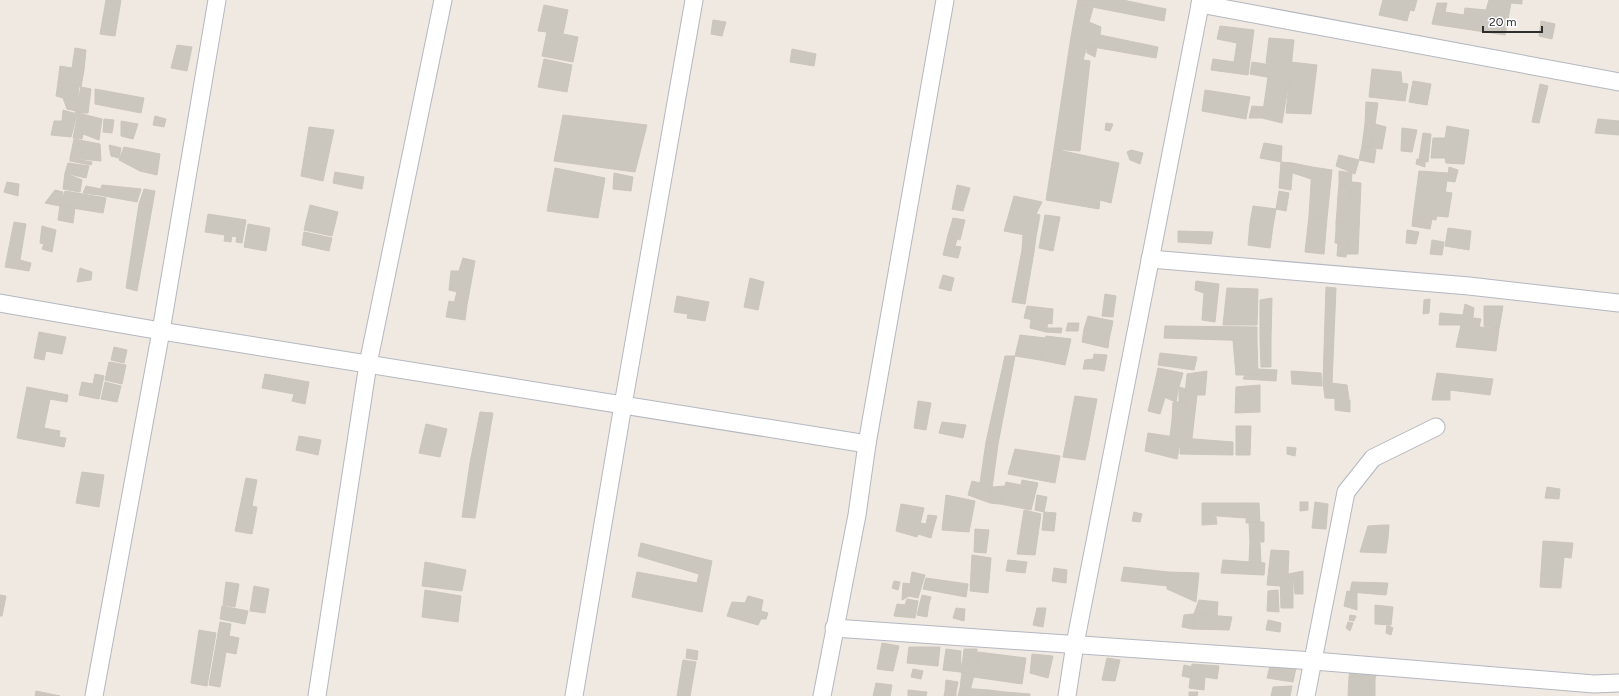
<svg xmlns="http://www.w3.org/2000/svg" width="1619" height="696" viewBox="0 0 1619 696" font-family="Figtree,sans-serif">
	<rect width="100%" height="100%" fill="#efe9e1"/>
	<g fill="#cbc7bf" stroke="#cbc5ba">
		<polygon points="106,0 121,0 115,36 100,34"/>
		<polygon points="1078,0 1123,0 1166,9 1164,21 1077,4"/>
		<polygon points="1383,0 1417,0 1414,11 1410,10 1407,21 1379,15"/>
		<polygon points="1489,0 1522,0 1522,4 1511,3 1505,35 1432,24 1437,3 1447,3 1445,12 1464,15 1465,8 1486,10"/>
		<polygon points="1077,4 1093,8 1089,22 1074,20"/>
		<polygon points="544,5 568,10 563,34 578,37 573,62 542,56 547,32 538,31"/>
		<polygon points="713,20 726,22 722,36 711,34"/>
		<polygon points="1074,20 1089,22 1101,27 1100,35 1158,47 1156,58 1070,43"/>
		<polygon points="1541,21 1555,24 1552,39 1539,36"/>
		<polygon points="1220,26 1254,30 1248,75 1211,70 1213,59 1234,62 1237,43 1217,39"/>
		<polygon points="1269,38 1294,40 1291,68 1266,63"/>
		<polygon points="1070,43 1087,46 1083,60 1090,61 1080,151 1054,149"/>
		<polygon points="177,45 192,47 187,71 171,68"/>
		<polygon points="1087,46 1097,47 1095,57 1087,53"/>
		<polygon points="75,48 86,50 84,70 72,68"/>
		<polygon points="792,49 816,54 814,66 790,62"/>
		<polygon points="544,59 572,65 567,92 538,87"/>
		<polygon points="1252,62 1291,68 1289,81 1250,74"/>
		<polygon points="1291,62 1317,65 1311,114 1286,113"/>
		<polygon points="60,66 84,70 81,87 58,82"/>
		<polygon points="1372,69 1401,72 1402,83 1408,84 1405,101 1369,97"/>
		<polygon points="1268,77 1289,81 1282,123 1262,118"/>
		<polygon points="1413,81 1431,84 1427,105 1409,102"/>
		<polygon points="58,82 79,87 76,111 67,109 63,98 56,96"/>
		<polygon points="1540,84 1548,86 1539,123 1532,122"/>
		<polygon points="81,87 91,89 88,113 75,113"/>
		<polygon points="95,89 144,98 141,113 95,104"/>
		<polygon points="1205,90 1250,97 1246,119 1202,111"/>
		<polygon points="1366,102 1378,103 1375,124 1365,124"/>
		<polygon points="1252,106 1264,107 1262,118 1249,118"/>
		<polygon points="63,110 77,114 71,137 51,135 54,121 62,121"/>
		<polygon points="78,113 102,119 99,140 83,134 82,139 73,138"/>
		<polygon points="563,115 647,125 635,172 554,161"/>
		<polygon points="155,116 166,119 164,127 153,125"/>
		<polygon points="104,119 114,120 112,133 103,132"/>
		<polygon points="1598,119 1619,121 1619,135 1595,133"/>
		<polygon points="121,121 138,124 133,139 121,136"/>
		<polygon points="1106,123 1113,124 1110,131 1105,130"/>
		<polygon points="1365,124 1375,124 1371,148 1362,146"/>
		<polygon points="1375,124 1386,127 1382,149 1371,148"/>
		<polygon points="1447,126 1469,130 1464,164 1446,163 1445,158 1431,158 1433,138 1445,138"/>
		<polygon points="309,127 334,130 323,181 301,176"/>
		<polygon points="1402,128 1417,130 1412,152 1401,151"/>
		<polygon points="1423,133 1431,134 1428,162 1419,160"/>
		<polygon points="74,139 100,144 101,161 70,158"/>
		<polygon points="1264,143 1282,146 1281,162 1260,158"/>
		<polygon points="109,145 121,148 119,158 111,156"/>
		<polygon points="1362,146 1376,150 1374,163 1359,160"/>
		<polygon points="124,147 145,151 140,171 119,160"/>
		<polygon points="1054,149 1119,163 1111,203 1100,200 1099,209 1046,200"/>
		<polygon points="1131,150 1143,153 1140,164 1130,160 1127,152"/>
		<polygon points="145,151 160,154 157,175 140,171"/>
		<polygon points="1339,155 1359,160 1355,174 1336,166"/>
		<polygon points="70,158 92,162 91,165 70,161"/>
		<polygon points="1417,159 1425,161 1425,167 1416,164"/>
		<polygon points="1281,162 1293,163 1291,190 1279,188"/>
		<polygon points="68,163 89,166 86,178 65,173"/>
		<polygon points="1293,163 1312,167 1311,179 1293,173"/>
		<polygon points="1312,167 1332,170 1327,218 1309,216"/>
		<polygon points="1449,167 1458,170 1455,182 1447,181"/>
		<polygon points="555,168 605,178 598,218 547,211"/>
		<polygon points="1339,171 1352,173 1351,186 1339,184"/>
		<polygon points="1419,171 1448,173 1445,194 1440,194 1436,220 1413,216"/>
		<polygon points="335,172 364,177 362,189 333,183"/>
		<polygon points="65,173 82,180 80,192 63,189"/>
		<polygon points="614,173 633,177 631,191 613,189"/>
		<polygon points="7,182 19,184 18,196 4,192"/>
		<polygon points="1352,182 1361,183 1358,254 1347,254"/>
		<polygon points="1339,184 1351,186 1351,196 1338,195"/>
		<polygon points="102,185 141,189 137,202 99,195"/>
		<polygon points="957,185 970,188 963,211 952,209"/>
		<polygon points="86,186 101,189 99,195 83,193"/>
		<polygon points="144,189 155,191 152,208 139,204"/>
		<polygon points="55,190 63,192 60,206 45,203"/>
		<polygon points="65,191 106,198 103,213 60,206"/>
		<polygon points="1279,191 1289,193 1286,211 1276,209"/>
		<polygon points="1446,192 1452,193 1448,217 1436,216 1440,194 1445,194"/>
		<polygon points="1338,195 1351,196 1350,211 1337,211"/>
		<polygon points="1014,196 1042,202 1036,214 1040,215 1036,237 1004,231"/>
		<polygon points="139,204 152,208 137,291 126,288"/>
		<polygon points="310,205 338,212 332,236 304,230"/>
		<polygon points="60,206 75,208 73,223 58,220"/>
		<polygon points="1253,206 1276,209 1273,226 1250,223"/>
		<polygon points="1337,211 1350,211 1349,224 1336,222"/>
		<polygon points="208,214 246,220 242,243 236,242 237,237 232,236 231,242 224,241 225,235 205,232"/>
		<polygon points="1045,215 1060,217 1053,251 1039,248"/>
		<polygon points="1309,216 1327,218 1324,254 1305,252"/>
		<polygon points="1413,216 1432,219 1430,229 1412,226"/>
		<polygon points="953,218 965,220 960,240 948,235"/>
		<polygon points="14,222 26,224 20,260 31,263 29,271 5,267"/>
		<polygon points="1336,222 1349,224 1348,232 1336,230"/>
		<polygon points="1250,223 1273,226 1270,248 1248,245"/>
		<polygon points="248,224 270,228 266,251 244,247"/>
		<polygon points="42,226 56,230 52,252 42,249 44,244 40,243"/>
		<polygon points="1448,228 1471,231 1469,250 1445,246"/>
		<polygon points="1336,230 1348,232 1348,244 1335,243"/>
		<polygon points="1407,230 1419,232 1416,244 1406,243"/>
		<polygon points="1178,231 1213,232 1211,244 1178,242"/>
		<polygon points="304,232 332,238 329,251 302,245"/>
		<polygon points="948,235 957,239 955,246 961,247 958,258 943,255"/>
		<polygon points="1023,235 1036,237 1034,252 1022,250"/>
		<polygon points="1432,240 1444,242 1442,255 1430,254"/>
		<polygon points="1338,243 1348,244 1346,257 1337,256"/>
		<polygon points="1022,250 1034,252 1025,304 1012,302"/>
		<polygon points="463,258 475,261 467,305 454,303 457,292 449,290 451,271 459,271"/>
		<polygon points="80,268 92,272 91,280 77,282"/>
		<polygon points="943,275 954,278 951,291 939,288"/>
		<polygon points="750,278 764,282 758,310 744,307"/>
		<polygon points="1196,281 1219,284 1215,322 1202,320 1204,293 1195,290"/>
		<polygon points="1326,287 1336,288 1332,383 1323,382"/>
		<polygon points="1227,288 1258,289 1257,325 1223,325"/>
		<polygon points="1105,294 1116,296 1113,317 1102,316"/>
		<polygon points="677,296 709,302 705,321 687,318 688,314 674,312"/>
		<polygon points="1272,298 1271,339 1260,339 1260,300"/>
		<polygon points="1430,299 1429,313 1423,314 1424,300"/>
		<polygon points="449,301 467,305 465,320 446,317"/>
		<polygon points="1465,304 1474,308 1472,326 1461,325"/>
		<polygon points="1027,306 1053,309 1052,324 1024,318"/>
		<polygon points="1484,306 1503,306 1499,329 1484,326"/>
		<polygon points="1440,313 1463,315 1461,325 1439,325"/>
		<polygon points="1088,316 1113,321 1109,340 1084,329"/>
		<polygon points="1474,318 1481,319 1479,327 1472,326"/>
		<polygon points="1031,319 1048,323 1046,332 1030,328"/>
		<polygon points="1068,323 1079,323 1078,331 1066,331"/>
		<polygon points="1461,325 1499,329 1496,351 1456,347"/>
		<polygon points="1165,326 1257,327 1257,341 1164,338"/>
		<polygon points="1047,328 1062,328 1061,333 1046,332"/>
		<polygon points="1084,329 1109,340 1108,348 1082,342"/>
		<polygon points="39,332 66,337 62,354 46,351 44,360 34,358"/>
		<polygon points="1020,335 1045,338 1040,360 1015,356"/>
		<polygon points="1046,336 1071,339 1065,365 1040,360"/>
		<polygon points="1260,339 1271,339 1271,367 1261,367"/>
		<polygon points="1233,340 1257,341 1258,375 1236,375"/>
		<polygon points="114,347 127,350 124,363 111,360"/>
		<polygon points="1160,353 1197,357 1194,370 1158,365"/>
		<polygon points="1094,354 1107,355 1104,371 1092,369"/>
		<polygon points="1005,356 1015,356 998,444 986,442"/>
		<polygon points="1093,359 1092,369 1083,369 1085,360"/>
		<polygon points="109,362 126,365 122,384 105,380"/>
		<polygon points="1158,368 1183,373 1178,390 1154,386"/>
		<polygon points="1258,369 1277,370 1276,381 1243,379 1245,375 1258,375"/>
		<polygon points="1207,371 1205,395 1197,395 1192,438 1181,438 1187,374"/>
		<polygon points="1291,371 1321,373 1322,386 1292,384"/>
		<polygon points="1437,373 1493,379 1490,395 1450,390 1450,400 1432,400"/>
		<polygon points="95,374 104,376 99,399 79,395 82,382 93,384"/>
		<polygon points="265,374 309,382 305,404 292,401 294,394 262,388"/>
		<polygon points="105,382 121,386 117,402 101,399"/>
		<polygon points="1323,382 1347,385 1349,399 1325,398"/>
		<polygon points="1260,385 1260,412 1235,413 1236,387"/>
		<polygon points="1154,386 1168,388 1160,414 1148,411"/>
		<polygon points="27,387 68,395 67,402 50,399 44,428 60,431 59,437 66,438 64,447 17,438"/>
		<polygon points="1179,387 1186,389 1183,423 1172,420 1173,402 1179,402"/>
		<polygon points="1168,388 1178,390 1176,402 1166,398"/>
		<polygon points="1075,396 1097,399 1088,446 1066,442"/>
		<polygon points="1335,398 1350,400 1350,412 1335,410"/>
		<polygon points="918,401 931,403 926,430 914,428"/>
		<polygon points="480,412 493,413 484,465 470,463"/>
		<polygon points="1172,420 1183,423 1181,438 1170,436"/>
		<polygon points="942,422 966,425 963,438 939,433"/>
		<polygon points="426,424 447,429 440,457 419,453"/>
		<polygon points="1236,426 1251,426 1250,455 1236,455"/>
		<polygon points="1148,433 1181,438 1177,459 1145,451"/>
		<polygon points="299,436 321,440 318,455 296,450"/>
		<polygon points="1181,438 1233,442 1233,455 1180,454"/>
		<polygon points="986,442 998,444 990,503 968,495 972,481 980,483"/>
		<polygon points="1066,442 1088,446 1085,460 1063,457"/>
		<polygon points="1287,447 1296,448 1295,456 1287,454"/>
		<polygon points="1015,449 1060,456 1055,483 1008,474"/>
		<polygon points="470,463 484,465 475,518 462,517"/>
		<polygon points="82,472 104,475 99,507 76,503"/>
		<polygon points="246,478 257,480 252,506 257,507 252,534 235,531"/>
		<polygon points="1022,480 1038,483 1031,510 1000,504 1006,482 1021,485"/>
		<polygon points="1005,486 1000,504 990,503 992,487"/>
		<polygon points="1547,487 1560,489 1559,499 1545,498"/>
		<polygon points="946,495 975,501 969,532 942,530"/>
		<polygon points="1037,495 1047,497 1044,512 1035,510"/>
		<polygon points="1300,502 1308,502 1308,510 1300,511"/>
		<polygon points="1315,502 1328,504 1326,529 1312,528"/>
		<polygon points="1202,503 1247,503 1246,518 1202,515"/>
		<polygon points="1247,503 1259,503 1260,522 1246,523"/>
		<polygon points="901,504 924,508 917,537 896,531"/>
		<polygon points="1024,510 1041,514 1035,555 1017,554"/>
		<polygon points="1044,512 1056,513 1054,531 1042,530"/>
		<polygon points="1134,512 1142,514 1140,522 1132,521"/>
		<polygon points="928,515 937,516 934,526 926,524"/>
		<polygon points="1202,515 1216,517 1217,524 1202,525"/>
		<polygon points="1249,522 1264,522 1264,542 1250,542"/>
		<polygon points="921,523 934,526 931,538 918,534"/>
		<polygon points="1384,525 1389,525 1388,538 1385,537"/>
		<polygon points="1384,525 1385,537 1388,538 1386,553 1360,552 1368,526"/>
		<polygon points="975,529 989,530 986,553 974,552"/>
		<polygon points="1543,541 1573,543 1571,558 1564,557 1561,588 1540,587"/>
		<polygon points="1250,542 1260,543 1261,563 1249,562"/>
		<polygon points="641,543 712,561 702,612 632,597 637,572 697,583 699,574 638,556"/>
		<polygon points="1271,550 1289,551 1288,574 1280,576 1280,586 1267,585"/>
		<polygon points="972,555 991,558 988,593 970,591"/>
		<polygon points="1008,560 1027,562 1025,573 1006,571"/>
		<polygon points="1223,560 1265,563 1264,575 1221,573"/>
		<polygon points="425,562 466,570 462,591 422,586"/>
		<polygon points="1124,567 1168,572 1168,586 1121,581"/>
		<polygon points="1054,568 1067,570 1066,583 1052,581"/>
		<polygon points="1303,571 1303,594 1295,594 1293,573"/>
		<polygon points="912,572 925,575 918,598 909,596 902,600 903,583 910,584"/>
		<polygon points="1168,572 1199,573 1196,602 1167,589"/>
		<polygon points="1293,573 1293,608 1281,608 1280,576"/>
		<polygon points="926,578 968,584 966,597 923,589"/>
		<polygon points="894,581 900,582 898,590 892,588"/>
		<polygon points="226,582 239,584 235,607 223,605"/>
		<polygon points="1352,582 1388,583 1386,595 1350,592"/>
		<polygon points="254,586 269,589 265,613 250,611"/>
		<polygon points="425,590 461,596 458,622 422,617"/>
		<polygon points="1278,590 1279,612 1267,611 1268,591"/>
		<polygon points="1347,591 1357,593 1357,610 1344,606"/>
		<polygon points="0,595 6,596 2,616 0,616"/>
		<polygon points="922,595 931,597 929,604 920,603"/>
		<polygon points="748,596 763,600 761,611 768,613 766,619 761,619 758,625 727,616 732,602 745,603"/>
		<polygon points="907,599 918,601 915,618 894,616 897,604 905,605"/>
		<polygon points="1199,600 1218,602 1217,616 1194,614"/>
		<polygon points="920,603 929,604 927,617 917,615"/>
		<polygon points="1375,605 1393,607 1391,625 1375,624"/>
		<polygon points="222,606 248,611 245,624 220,619"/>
		<polygon points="956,608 965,609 964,621 953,618"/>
		<polygon points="1037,608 1046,608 1043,627 1033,625"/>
		<polygon points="1194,614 1232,617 1229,630 1192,629"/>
		<polygon points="1194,614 1192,629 1182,627 1184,615"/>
		<polygon points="1350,615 1356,616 1354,621 1349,620"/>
		<polygon points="1268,620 1281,623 1280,632 1266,630"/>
		<polygon points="220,622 231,624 229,636 239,638 236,654 226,652 220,687 209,685"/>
		<polygon points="1348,622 1353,623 1350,631 1346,628"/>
		<polygon points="1387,625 1393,628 1391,635 1386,633"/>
		<polygon points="199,630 216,633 207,686 191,683"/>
		<polygon points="882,643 899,646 893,671 877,669"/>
		<polygon points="909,647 940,647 938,666 907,663"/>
		<polygon points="687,649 698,651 697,660 686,658"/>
		<polygon points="946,649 961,651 960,672 943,670"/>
		<polygon points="964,649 977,649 977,659 963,658"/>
		<polygon points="978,652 1026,658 1022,684 974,677"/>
		<polygon points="1032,654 1053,656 1048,678 1030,673"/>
		<polygon points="963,658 977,659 974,675 960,672"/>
		<polygon points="1107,658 1120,660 1115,681 1102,680"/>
		<polygon points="683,660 696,662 690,696 677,696"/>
		<polygon points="1192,664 1219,666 1217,679 1205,677 1204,690 1189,688"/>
		<polygon points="1184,665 1192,667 1191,678 1182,676"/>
		<polygon points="1270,666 1296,668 1293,682 1267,678"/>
		<polygon points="913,669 923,671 921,679 911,677"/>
		<polygon points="1350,669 1377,672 1375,679 1349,677"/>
		<polygon points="962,672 974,675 970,691 960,688"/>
		<polygon points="1349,677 1375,679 1375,696 1348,696"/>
		<polygon points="946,680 958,682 956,692 945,691"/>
		<polygon points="876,683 892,685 890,696 873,696"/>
		<polygon points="1292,686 1290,696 1271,696 1273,687"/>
		<polygon points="960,688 989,690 989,696 958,696"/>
		<polygon points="908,690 927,692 926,696 908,696"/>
		<polygon points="989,690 1005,692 1005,696 989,696"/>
		<polygon points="36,691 60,696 35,696"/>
		<polygon points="945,691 956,692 956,696 944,696"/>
		<polygon points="1005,692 1030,694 1030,696 1005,696"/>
		<polygon points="1189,692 1198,692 1197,696 1189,696"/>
	</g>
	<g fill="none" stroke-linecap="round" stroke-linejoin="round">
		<defs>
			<g id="street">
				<polyline points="1200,4 1619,82"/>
				<polyline points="1150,259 1469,286 1619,303"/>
				<polyline points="0,303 161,331 867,444"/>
				<polyline points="834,628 1314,661 1594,684 1619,683"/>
				<polyline points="94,696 161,331 217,0"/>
				<polyline points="317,696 368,364 443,0"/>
				<polyline points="574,696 623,405 694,0"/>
				<polyline points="822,696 857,515 867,444 945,0"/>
				<polyline points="1067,696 1075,644 1201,0"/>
				<polyline points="1306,696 1346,492 1373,458 1436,427"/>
			</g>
		</defs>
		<use href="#street" stroke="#b4b7c1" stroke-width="19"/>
		<use href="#street" stroke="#fff" stroke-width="17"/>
	</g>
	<path d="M1483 26v6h59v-6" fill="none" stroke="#2e2e2e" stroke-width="2"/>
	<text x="1489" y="26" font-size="12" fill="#2e2e2e" stroke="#ffffff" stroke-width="3" paint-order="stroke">20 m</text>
</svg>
